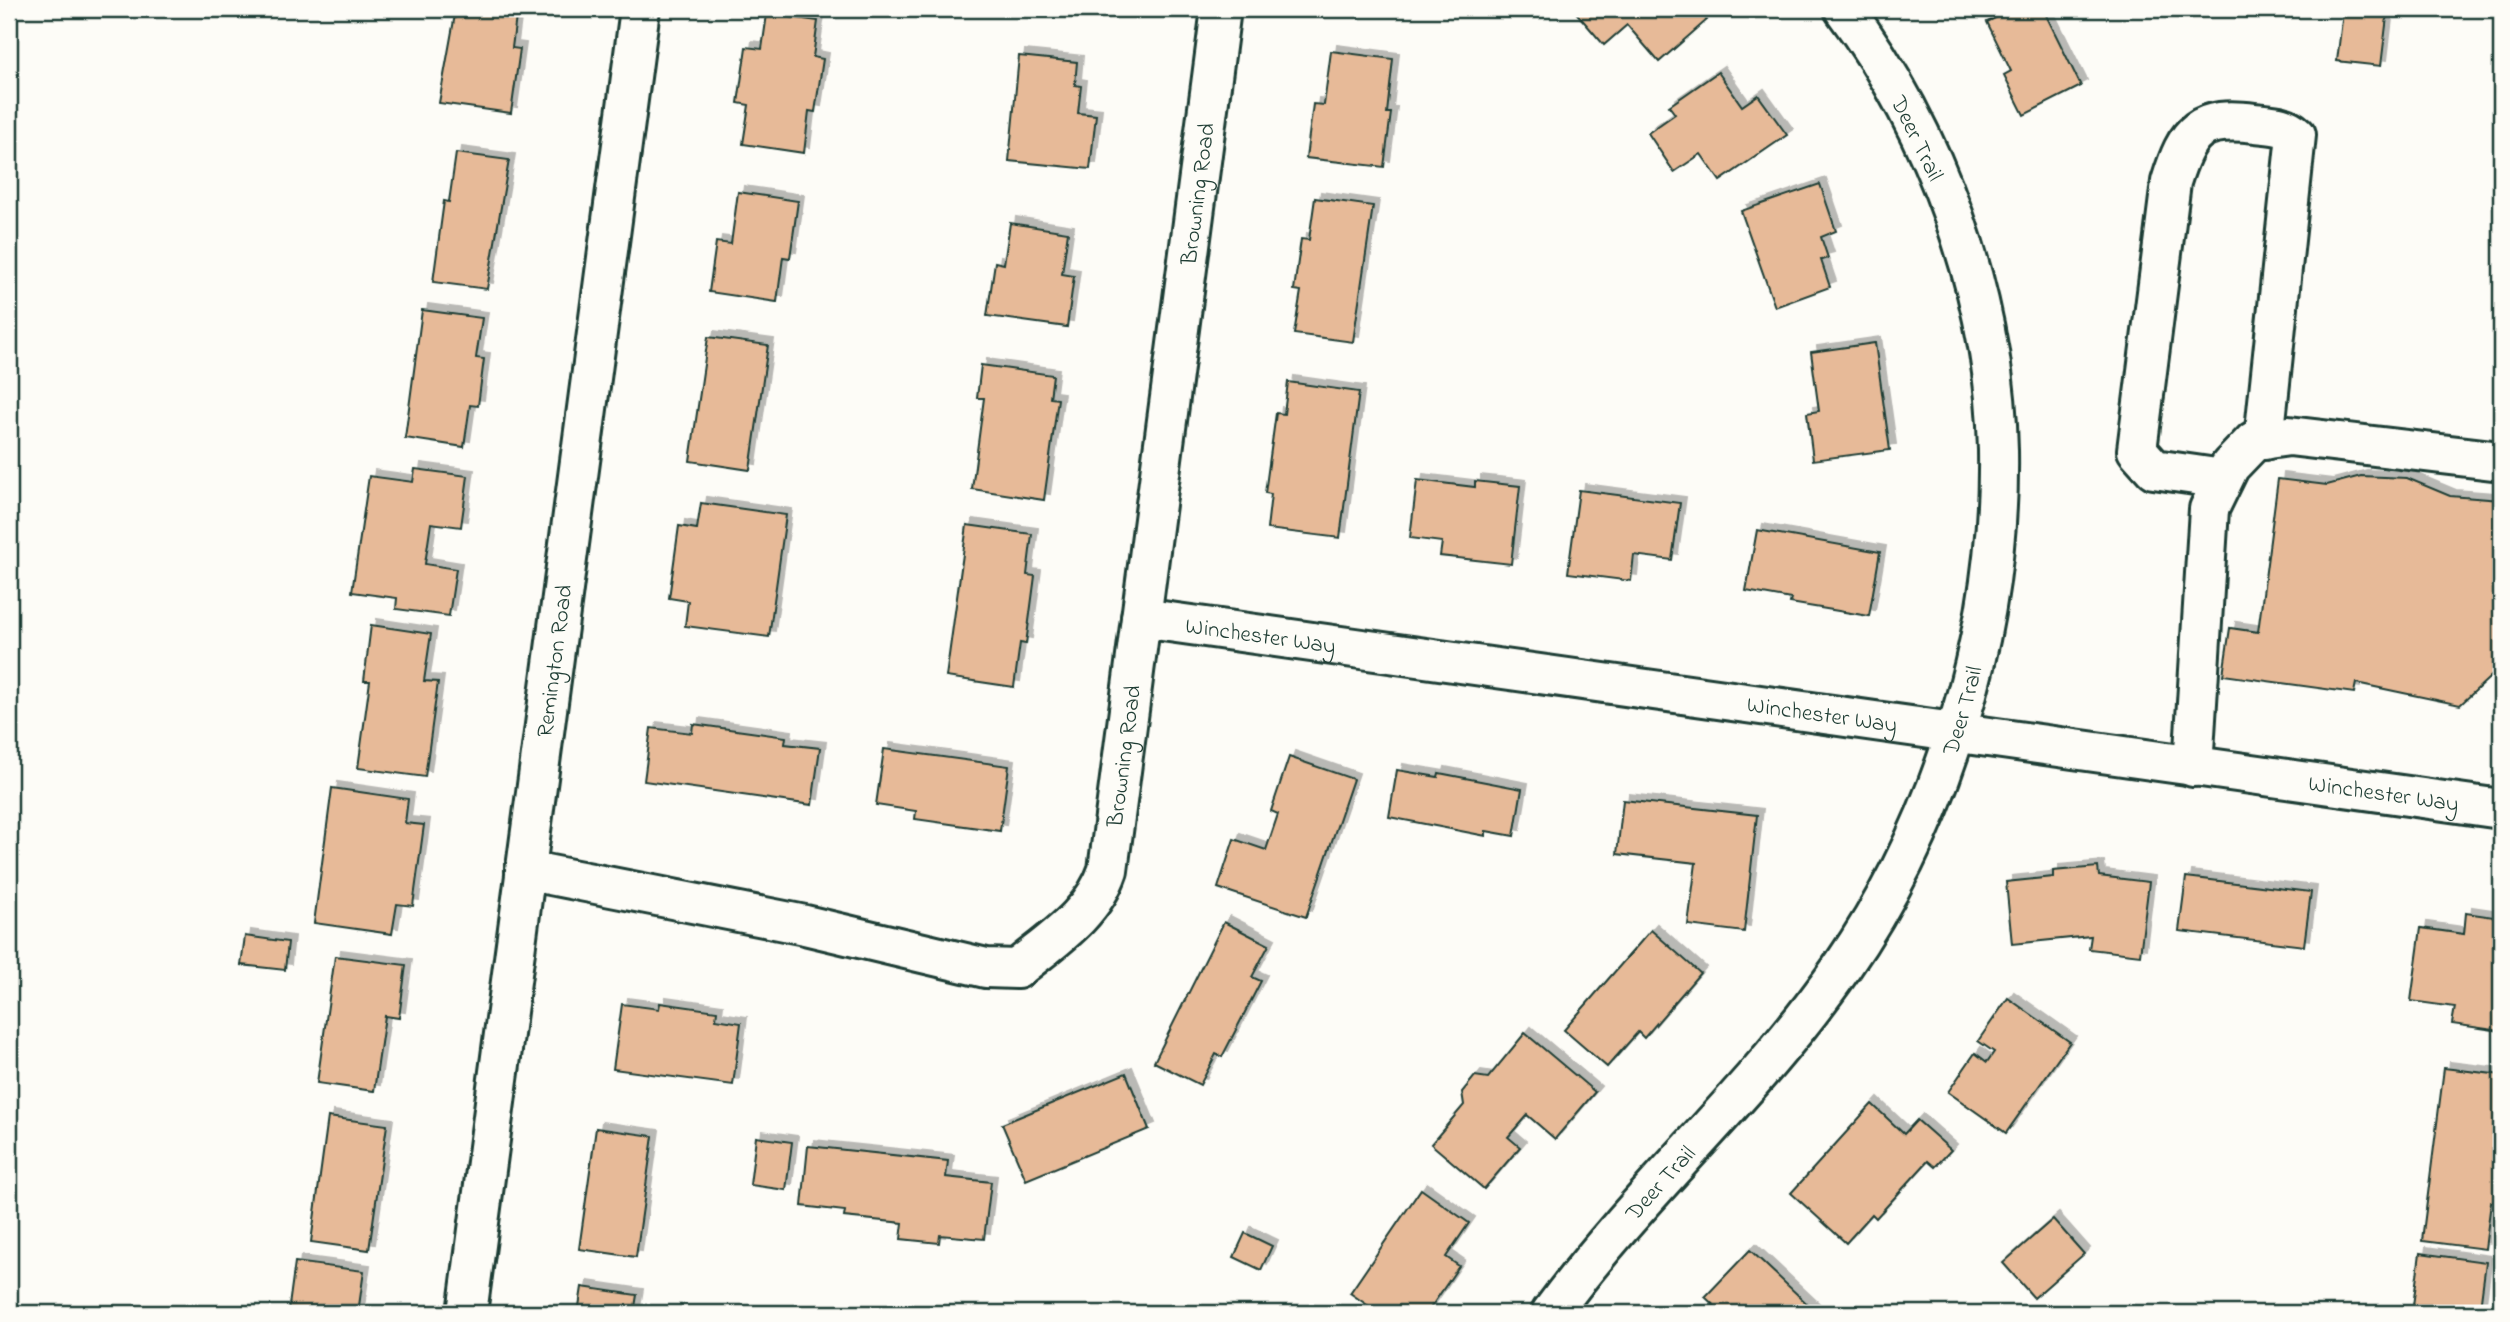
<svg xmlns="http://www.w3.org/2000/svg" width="2510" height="1322" viewBox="0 0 2510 1322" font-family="'Indie Flower',sans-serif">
	<defs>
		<filter id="shadow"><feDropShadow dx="6" dy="-6" stdDeviation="0" flood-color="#0004"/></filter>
	</defs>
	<rect width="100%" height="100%" fill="#fdfcf7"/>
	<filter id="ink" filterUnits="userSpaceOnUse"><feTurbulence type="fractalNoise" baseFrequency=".0143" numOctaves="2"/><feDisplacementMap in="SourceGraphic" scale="14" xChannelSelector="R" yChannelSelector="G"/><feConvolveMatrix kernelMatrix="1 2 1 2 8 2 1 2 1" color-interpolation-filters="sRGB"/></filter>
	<g filter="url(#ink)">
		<g fill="#e7ba98" stroke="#1f3d34" stroke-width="2" filter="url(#shadow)">
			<polygon points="456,9 517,9 512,48 520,49 511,113 439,103"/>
			<polygon points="1049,9 1109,9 1108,17"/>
			<polygon points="1573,9 1697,9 1707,20 1659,62 1627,25 1604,45"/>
			<polygon points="2014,9 2043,9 2081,86 2024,115 2004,75 2011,71 1987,22"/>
			<polygon points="2343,12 2387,17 2381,66 2337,61"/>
			<polygon points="767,14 818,21 813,57 823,59 815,112 809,111 804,153 743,144 749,105 738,103 746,47 762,49"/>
			<polygon points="1331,51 1393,59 1387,113 1391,113 1384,167 1306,158 1313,104 1324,105"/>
			<polygon points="1019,56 1077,62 1075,85 1081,86 1078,113 1096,115 1090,169 1009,161"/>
			<polygon points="1718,72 1742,106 1758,95 1787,135 1720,181 1701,154 1674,172 1648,133 1675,114 1669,106"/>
			<polygon points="456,153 509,160 487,289 433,282 444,201 449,202"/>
			<polygon points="1820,184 1836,231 1821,237 1828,258 1821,260 1830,287 1775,307 1741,211"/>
			<polygon points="738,192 798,201 790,258 783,257 777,302 709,292 716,242 731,244"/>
			<polygon points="1315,198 1373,206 1353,342 1294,334 1301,291 1294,290 1301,239 1309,240"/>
			<polygon points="1010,223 1068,232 1062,274 1074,276 1067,327 987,316 995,262 1004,264"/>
			<polygon points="422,310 482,318 476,358 484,359 478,406 470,405 464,447 405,438"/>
			<polygon points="708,337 768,345 750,470 690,461"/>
			<polygon points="1875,343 1890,450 1813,460 1807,413 1819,411 1811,352"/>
			<polygon points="981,365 1053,375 1050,398 1058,399 1044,500 972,489 984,398 977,398"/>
			<polygon points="1288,382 1359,392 1340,538 1267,529 1271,494 1265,493 1276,413 1284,414"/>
			<polygon points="415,469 468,476 461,527 431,523 425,564 456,569 449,616 396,609 397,598 352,592 369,476 413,482"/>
			<polygon points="2361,476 2407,478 2450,496 2501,500 2501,667 2460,705 2356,683 2354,693 2223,675 2230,628 2258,632 2278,479 2327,485"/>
			<polygon points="1417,480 1475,487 1475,481 1520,486 1511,564 1440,556 1442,542 1410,538"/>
			<polygon points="1579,490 1680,503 1672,560 1634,555 1631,581 1568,573"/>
			<polygon points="701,503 786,515 769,637 685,626 688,601 669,598 679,526 697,529"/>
			<polygon points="967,525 1032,534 1027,575 1035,576 1026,644 1020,643 1014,687 946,677"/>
			<polygon points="1757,530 1880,552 1869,616 1790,603 1791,599 1746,591"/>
			<polygon points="371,625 431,634 424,681 438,682 425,777 358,768 370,681 364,681"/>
			<polygon points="693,724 786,737 785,744 820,748 812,805 644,781 651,728 692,733"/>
			<polygon points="884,749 1009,766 1000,831 915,819 916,811 876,805"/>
			<polygon points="1289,757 1353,779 1306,917 1218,888 1234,839 1266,850 1278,814 1271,811"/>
			<polygon points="1397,770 1438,777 1439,773 1522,789 1514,836 1486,831 1486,836 1389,817"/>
			<polygon points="332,788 408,799 405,823 424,825 413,906 397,904 392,934 314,923"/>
			<polygon points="1623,800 1757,815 1744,932 1688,925 1696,863 1617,854"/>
			<polygon points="2098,867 2099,876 2149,882 2140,955 2089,949 2091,936 2012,944 2006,882 2053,877 2053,871"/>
			<polygon points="2186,877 2311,892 2304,946 2179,931"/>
			<polygon points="2466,913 2501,918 2501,1031 2452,1024 2455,1007 2411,1001 2421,928 2464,934"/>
			<polygon points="1224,922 1269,945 1252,977 1261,981 1222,1057 1216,1054 1200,1085 1154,1062"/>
			<polygon points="1651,930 1700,973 1644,1038 1638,1032 1607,1067 1564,1030"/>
			<polygon points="245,936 288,942 285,970 241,965"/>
			<polygon points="335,956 406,965 399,1018 385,1016 374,1091 317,1083"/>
			<polygon points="2008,998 2070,1042 2006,1133 1948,1092 1975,1053 1987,1062 1994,1052 1978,1041"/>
			<polygon points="660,1003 717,1011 716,1019 741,1023 733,1085 613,1069 622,1004 659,1009"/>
			<polygon points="1525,1033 1595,1092 1555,1139 1527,1115 1508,1137 1520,1147 1484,1189 1431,1144 1464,1105 1462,1092 1475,1076 1488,1078"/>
			<polygon points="2444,1068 2501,1075 2501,1203 2491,1202 2485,1249 2422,1241"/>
			<polygon points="1126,1073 1149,1129 1026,1180 1002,1124"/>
			<polygon points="1872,1104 1904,1134 1917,1120 1951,1150 1935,1167 1928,1161 1876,1218 1872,1214 1846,1243 1791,1193"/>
			<polygon points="328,1117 387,1125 369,1250 311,1242"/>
			<polygon points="596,1128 653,1136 636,1257 579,1249"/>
			<polygon points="756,1137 792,1142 786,1190 750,1185"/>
			<polygon points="808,1146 948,1161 946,1177 991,1182 984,1239 940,1235 939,1243 901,1239 903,1223 844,1217 845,1211 802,1206"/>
			<polygon points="1421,1189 1469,1223 1446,1257 1459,1266 1427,1313 1379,1313 1350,1293"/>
			<polygon points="2053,1219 2084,1254 2034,1298 2003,1263"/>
			<polygon points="1245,1233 1272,1246 1261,1270 1234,1257"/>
			<polygon points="1750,1250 1817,1313 1722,1313 1705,1297"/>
			<polygon points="2420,1253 2486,1262 2480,1308 2491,1309 2490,1313 2412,1313"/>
			<polygon points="295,1262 364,1271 358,1313 288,1313"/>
			<polygon points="582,1287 637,1295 634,1313 578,1313"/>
		</g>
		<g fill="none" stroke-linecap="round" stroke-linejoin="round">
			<defs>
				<g id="minor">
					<path d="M2223,479L2154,469L2137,450L2171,182C2187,130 2199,116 2255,123C2271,125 2284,124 2296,135L2264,440"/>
					<path id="s1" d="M1141,618L2501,809"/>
					<polyline points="2193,767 2209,509 2230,466 2254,441 2289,436 2501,461"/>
					<path id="s2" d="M525,870L805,925L986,968L1017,969C1052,940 1093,915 1108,870L1221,9"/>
					<path id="s3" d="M467,1313L640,9"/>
					<path id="s4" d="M1551,1313C1640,1191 1756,1091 1842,967C1944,820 2001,629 1998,450C1995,296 1936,132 1844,9"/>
				</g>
			</defs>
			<use href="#minor" stroke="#1f3d34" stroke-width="44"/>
			<use href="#minor" stroke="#fdfcf7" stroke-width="38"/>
		</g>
	</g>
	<g text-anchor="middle" stroke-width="5" stroke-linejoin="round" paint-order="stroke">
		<g font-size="23" fill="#1f3d34" stroke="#fdfcf7">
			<text transform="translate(1918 138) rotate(64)" y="8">Deer Trail</text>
			<text dy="8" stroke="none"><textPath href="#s2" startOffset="1321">Browning Road</textPath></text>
			<text dy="8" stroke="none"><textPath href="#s1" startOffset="121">Winchester Way</textPath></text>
			<text dy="8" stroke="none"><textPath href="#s3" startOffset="658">Remington Road</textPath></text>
			<text dy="8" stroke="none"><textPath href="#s4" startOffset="737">Deer Trail</textPath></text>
			<text dy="8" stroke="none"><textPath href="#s1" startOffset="688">Winchester Way</textPath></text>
			<text dy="8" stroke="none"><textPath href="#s2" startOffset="754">Browning Road</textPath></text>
			<text dy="8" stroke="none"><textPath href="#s1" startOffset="1255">Winchester Way</textPath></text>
			<text dy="8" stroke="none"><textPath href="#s4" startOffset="170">Deer Trail</textPath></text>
		</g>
	</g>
	<rect width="2510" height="1322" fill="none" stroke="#fdfcf7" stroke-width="35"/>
	<rect x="18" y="18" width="2475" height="1287" fill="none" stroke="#1f3d34" stroke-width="2.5" filter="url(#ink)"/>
</svg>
